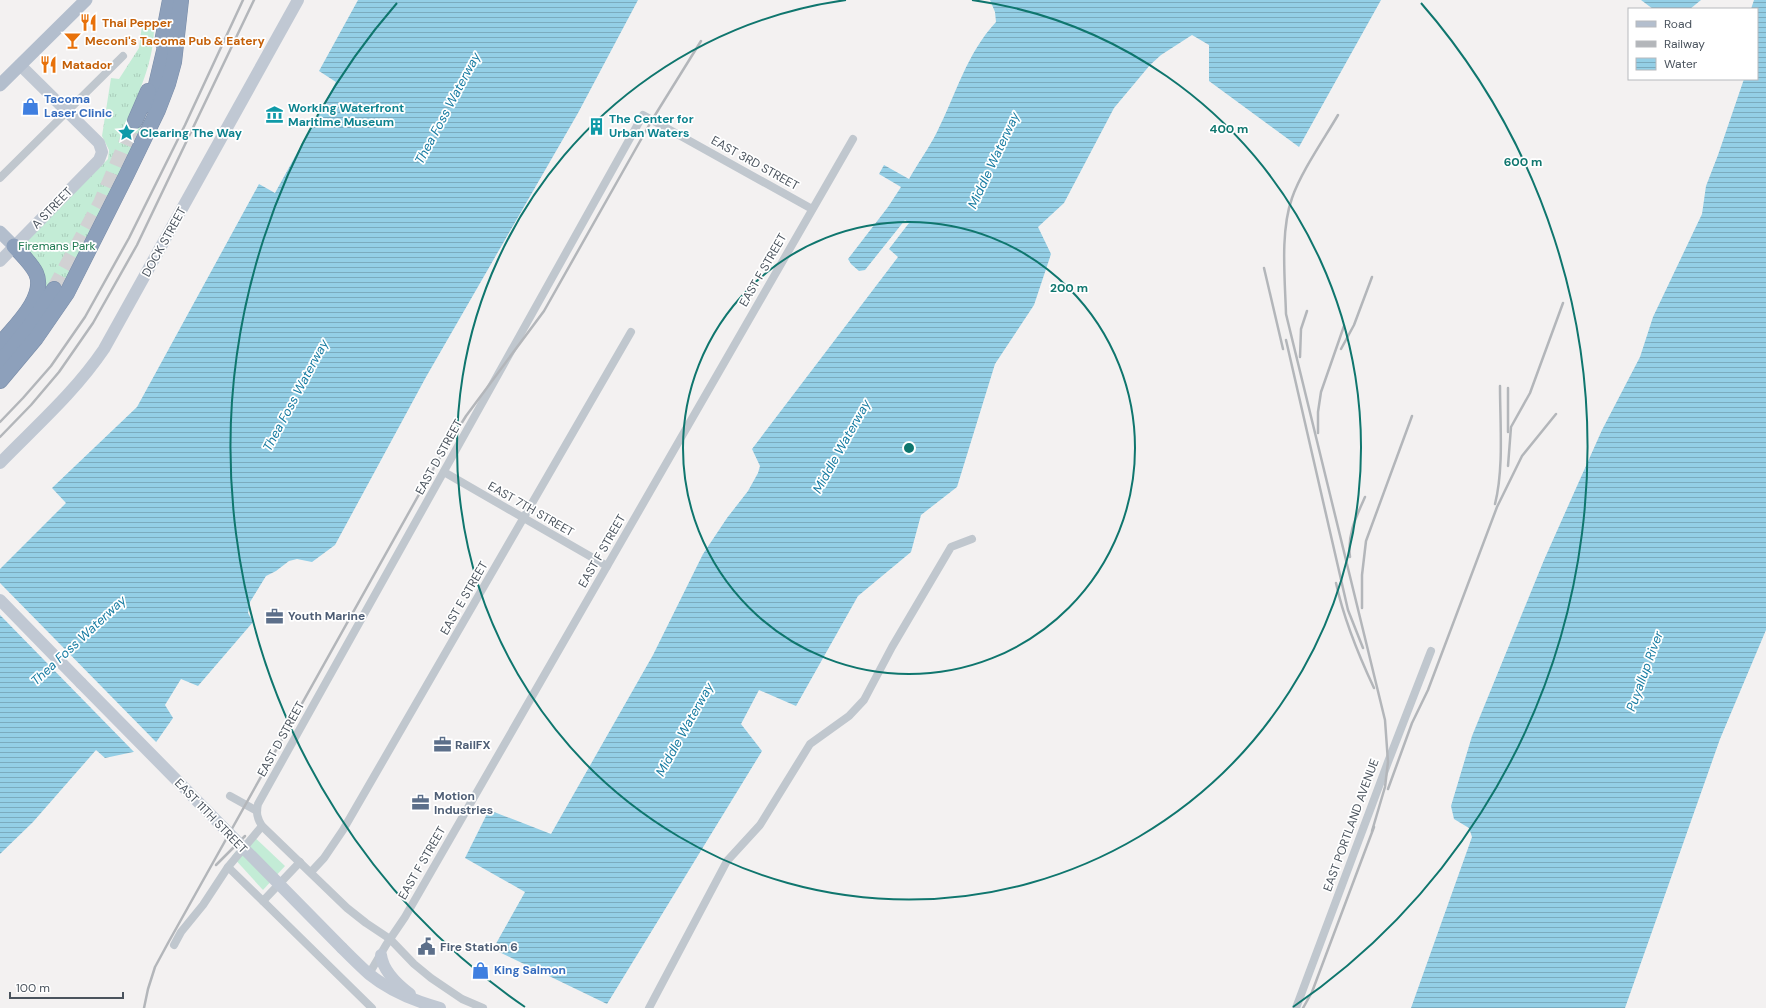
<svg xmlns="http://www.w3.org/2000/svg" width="1766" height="1008" viewBox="0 0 1766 1008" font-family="'DM Sans',sans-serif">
	<defs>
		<pattern id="grass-tufts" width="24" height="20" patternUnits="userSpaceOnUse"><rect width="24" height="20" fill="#c3ecd6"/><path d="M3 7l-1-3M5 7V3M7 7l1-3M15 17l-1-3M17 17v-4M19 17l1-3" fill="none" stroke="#a9ccba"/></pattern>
		<pattern id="water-rules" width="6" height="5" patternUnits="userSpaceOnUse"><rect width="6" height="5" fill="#94cfe6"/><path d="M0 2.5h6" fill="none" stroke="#7babbe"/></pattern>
	</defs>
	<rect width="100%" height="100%" fill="#f3f1f1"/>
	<path fill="url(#grass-tufts)" d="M154,23C155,56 142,86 129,116L141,128L63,289L45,286C43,267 33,259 22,245L108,159L109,150L102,136L111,78L119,79L139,48L142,25Z"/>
	<polygon fill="#c3ecd6" points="251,834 285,866 263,890 232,856"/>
	<g fill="url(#water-rules)">
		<polygon points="358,0 638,0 578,113 426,377 335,545 312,562 297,559 289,561 276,571 266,576 250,602 248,613 253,622 198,686 181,679 165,705 173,718 152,748 105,758 96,750 33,822 0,854 0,569 66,503 52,488 137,407 259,184 275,193 336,82 319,71"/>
		<path d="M990,0H1381L1299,147L1209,81V45L1192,35L1161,55L1150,65L1114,108L1064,203L1038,227L1051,254L1034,305L995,364L957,487L921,515L911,552L858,596L796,706L759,690L741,724L762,751L607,1004L493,949L525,892L465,858L489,810L551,834L653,655L703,554L727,518L748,491L758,473L760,466L752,449L898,257L889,249L909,223L905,220L865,270L859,271L851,264L848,259L888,207L901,187L879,174L884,165L909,179C918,163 929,148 937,132C956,94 967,53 996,22L995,12Z"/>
		<polygon points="1641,0 1701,0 1690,9 1653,9"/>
		<polygon points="1754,0 1766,0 1766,630 1720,739 1625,1008 1411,1008 1472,837 1469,828 1454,819 1451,806 1472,736 1544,560 1602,430 1640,357 1653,317 1702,214 1706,186 1718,155 1744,79 1757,79 1757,9 1751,9"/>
	</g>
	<polygon fill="#f3f1f1" points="0,583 158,744 154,750 136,754 0,615"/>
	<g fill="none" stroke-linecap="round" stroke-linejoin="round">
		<polyline stroke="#d1d1d3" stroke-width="15" stroke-dasharray="15 8" stroke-linecap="butt" points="54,289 101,202 135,121"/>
		<defs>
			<g id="highway">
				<polyline points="162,42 170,0"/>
				<polyline points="151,106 168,34"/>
				<polyline points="135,121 148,91"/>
				<path d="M0,344C14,327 47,297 36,273C31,263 22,255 14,246"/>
				<polyline points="0,363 32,323 54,289"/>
				<polyline points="0,381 36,338 67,293 126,176 158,110 168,84 174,62 181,0"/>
			</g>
		</defs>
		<use href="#highway" stroke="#788ba7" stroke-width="16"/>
		<g stroke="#c0c7ce" stroke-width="8">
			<polyline points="0,178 123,56"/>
			<polyline points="444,472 607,566"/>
			<polyline points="230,796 257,811"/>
			<polyline points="228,867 372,1008"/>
			<polyline points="311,872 324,858 343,830 631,332"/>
			<polyline points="263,901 300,862"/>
			<polyline points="174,945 181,932 203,905 228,867 262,826"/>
			<polyline points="369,974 386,945 405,917 853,139"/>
			<path d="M483,1008L462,999L431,978L414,964L390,939L366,923L347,908L262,826C257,818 256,813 258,804L643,115L812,209"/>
			<polyline points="649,1008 727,861 760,825 810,744 849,716 864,700 892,647 951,547 972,539"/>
			<polyline points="1296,1008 1388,762 1431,651"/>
		</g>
		<g stroke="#c0c8d3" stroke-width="12">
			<polyline points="0,261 99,160 102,152 99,143 20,65"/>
			<path d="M0,463C36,426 75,392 104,349L298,0"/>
			<polyline points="0,600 81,683"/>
			<path d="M342,948C351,957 360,966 369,974C390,991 414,1001 440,1008"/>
			<path d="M381,955C383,971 398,985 410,994"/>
		</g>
		<g stroke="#b3becd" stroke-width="13">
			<polyline points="0,85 86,0"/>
			<polyline points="0,232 14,246"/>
		</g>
		<use href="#highway" stroke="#8da0bb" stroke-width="15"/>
		<g stroke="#b3b6ba" stroke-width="2.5">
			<path d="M1338,115C1324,139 1301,172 1292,198C1280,232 1285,279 1286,314L1385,720L1388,762L1385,787L1372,831"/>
			<polyline points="1264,268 1283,349"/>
			<polyline points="1286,340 1348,610 1363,648"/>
			<polyline points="1341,349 1354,325 1372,277"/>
			<polyline points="1300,357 1301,329 1307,311"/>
			<polyline points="0,422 23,398 51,366 85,317 129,238 185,125 243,0"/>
			<polyline points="1508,432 1508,388"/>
			<polyline points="1318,433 1318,412 1321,392 1344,326"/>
			<polyline points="0,437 31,405 59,372 93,323 137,245 254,0"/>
			<polyline points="1508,466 1511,427 1530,393 1563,303"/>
			<path d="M1495,504C1504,468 1500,424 1500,386"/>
			<path d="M1350,557C1347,535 1356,517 1365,497"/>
			<path d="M1336,583C1344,620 1358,654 1374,688"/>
			<polyline points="1362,608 1362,575 1366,541 1412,416"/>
			<polyline points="1388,789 1412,723 1428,690 1497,507 1522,456 1556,414"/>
			<polyline points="216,865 245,836"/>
			<polyline points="144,1008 148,989 155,967 168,943 436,464 466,416 544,311 652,120 701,41"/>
			<polyline points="1303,1008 1312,992 1374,827"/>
		</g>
		<polyline stroke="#c0c8d3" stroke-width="12" points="81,683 342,948"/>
	</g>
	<g fill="none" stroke="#0f766e" stroke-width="2">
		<circle cx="909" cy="448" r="226"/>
		<path d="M972 0A452 452 0 1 1 846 0"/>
		<path d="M525 1007A678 678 0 0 1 397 3M1421 3A678 678 0 0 1 1293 1007"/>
	</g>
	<defs>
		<symbol id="restaurant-bare" viewBox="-9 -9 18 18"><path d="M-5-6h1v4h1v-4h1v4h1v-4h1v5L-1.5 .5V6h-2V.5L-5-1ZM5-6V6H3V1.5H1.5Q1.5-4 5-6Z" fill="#e8710a" stroke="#fff" stroke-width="2.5" paint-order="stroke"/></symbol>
		<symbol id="bar-bare" viewBox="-9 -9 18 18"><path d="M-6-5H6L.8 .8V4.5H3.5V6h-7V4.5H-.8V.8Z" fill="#e8710a" stroke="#fff" stroke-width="2.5" paint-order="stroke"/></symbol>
		<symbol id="shop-bare" viewBox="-9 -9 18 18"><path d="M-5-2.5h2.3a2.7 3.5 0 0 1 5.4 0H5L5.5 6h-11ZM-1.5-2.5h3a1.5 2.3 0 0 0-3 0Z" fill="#3f7fe0" stroke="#fff" stroke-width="2.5" paint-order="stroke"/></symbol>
		<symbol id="museum-bare" viewBox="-9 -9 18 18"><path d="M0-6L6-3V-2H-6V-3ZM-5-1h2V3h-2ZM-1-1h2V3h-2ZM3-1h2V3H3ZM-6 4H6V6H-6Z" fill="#0f9aa8" stroke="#fff" stroke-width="2.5" paint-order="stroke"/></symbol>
		<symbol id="building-bare" viewBox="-9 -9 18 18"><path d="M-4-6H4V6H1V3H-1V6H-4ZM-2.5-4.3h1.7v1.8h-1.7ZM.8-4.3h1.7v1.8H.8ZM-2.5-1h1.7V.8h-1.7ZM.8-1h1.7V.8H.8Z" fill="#0f9aa8" stroke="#fff" stroke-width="2.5" paint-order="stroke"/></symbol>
		<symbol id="sight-bare" viewBox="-9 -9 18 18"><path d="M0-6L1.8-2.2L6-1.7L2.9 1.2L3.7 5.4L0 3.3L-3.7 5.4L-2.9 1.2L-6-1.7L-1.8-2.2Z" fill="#0f9aa8" stroke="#fff" stroke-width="2.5" paint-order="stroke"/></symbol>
		<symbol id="office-bare" viewBox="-9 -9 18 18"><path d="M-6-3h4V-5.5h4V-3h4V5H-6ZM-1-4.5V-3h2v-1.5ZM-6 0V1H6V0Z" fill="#5c6f8a" stroke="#fff" stroke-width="2.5" paint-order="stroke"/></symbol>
		<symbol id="civic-bare" viewBox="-9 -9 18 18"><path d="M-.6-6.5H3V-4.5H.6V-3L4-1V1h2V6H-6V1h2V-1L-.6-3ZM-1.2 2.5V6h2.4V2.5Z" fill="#5c6f8a" stroke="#fff" stroke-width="2.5" paint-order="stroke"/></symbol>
	</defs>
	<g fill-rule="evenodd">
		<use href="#restaurant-bare" x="76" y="10" width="25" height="25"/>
		<use href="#bar-bare" x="60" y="28" width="25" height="25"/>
		<use href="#restaurant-bare" x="36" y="52" width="25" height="25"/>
		<use href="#shop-bare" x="18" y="94" width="25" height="25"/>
		<use href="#museum-bare" x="262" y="102" width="25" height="25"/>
		<use href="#building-bare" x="584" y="114" width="25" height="25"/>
		<use href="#sight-bare" x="114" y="120" width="25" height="25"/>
		<use href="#office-bare" x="262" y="604" width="25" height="25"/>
		<use href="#office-bare" x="430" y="732" width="25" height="25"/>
		<use href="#office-bare" x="408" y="790" width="25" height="25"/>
		<use href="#civic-bare" x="414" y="934" width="25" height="25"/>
		<use href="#shop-bare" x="468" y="958" width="25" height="25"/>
	</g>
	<g text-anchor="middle" stroke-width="3.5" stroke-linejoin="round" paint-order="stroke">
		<g font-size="12" font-weight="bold" fill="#c56008" stroke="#fff" text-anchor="start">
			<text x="102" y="27">Thai Pepper</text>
			<text x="85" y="45">Meconi's Tacoma Pub &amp; Eatery</text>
			<text x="62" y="69">Matador</text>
		</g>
		<g font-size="12" font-weight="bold" fill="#366cbe" stroke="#fff" text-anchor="start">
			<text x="44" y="103">Tacoma<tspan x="44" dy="14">Laser Clinic</tspan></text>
			<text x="494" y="974">King Salmon</text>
		</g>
		<g font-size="12" font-weight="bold" fill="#0d838f" stroke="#fff" text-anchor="start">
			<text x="288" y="112">Working Waterfront<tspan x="288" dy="14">Maritime Museum</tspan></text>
			<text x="609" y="123">The Center for<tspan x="609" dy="14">Urban Waters</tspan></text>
			<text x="140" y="137">Clearing The Way</text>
		</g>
		<g font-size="12" fill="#4a535d" stroke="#fff">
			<text transform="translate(755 163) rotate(29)" y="4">EAST 3RD STREET</text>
			<text transform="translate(52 208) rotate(-46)" y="4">A STREET</text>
			<text transform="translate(164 242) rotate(-61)" y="4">DOCK STREET</text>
			<text transform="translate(763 270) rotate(-60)" y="4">EAST F STREET</text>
			<text transform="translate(439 457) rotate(-61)" y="4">EAST D STREET</text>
			<text transform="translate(531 509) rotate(30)" y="4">EAST 7TH STREET</text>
			<text transform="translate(602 551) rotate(-60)" y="4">EAST F STREET</text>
			<text transform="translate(464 598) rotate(-60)" y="4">EAST E STREET</text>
			<text transform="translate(281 739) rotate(-61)" y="4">EAST D STREET</text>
			<text transform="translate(211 816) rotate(46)" y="4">EAST 11TH STREET</text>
			<text transform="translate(1351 825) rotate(-70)" y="4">EAST PORTLAND AVENUE</text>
			<text transform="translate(422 863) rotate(-60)" y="4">EAST F STREET</text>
		</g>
		<g font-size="12" fill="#1f7a52" stroke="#fff">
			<text x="57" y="250">Firemans Park</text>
		</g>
		<g font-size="12" font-weight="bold" fill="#4e5e75" stroke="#fff" text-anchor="start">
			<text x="288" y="620">Youth Marine</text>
			<text x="455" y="749">RailFX</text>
			<text x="434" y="800">Motion<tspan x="434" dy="14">Industries</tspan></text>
			<text x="440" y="951">Fire Station 6</text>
		</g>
		<g font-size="13" font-style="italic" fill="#187ca2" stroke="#fff">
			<text transform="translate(447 108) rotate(-62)" y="5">Thea Foss Waterway</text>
			<text transform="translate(993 160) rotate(-65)" y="5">Middle Waterway</text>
			<text transform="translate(295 395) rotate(-62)" y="5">Thea Foss Waterway</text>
			<text transform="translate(841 446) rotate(-61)" y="5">Middle Waterway</text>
			<text transform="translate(78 640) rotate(-43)" y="5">Thea Foss Waterway</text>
			<text transform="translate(1644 671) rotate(-70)" y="5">Puyallup River</text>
			<text transform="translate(684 729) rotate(-61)" y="5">Middle Waterway</text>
		</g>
	</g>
	<circle cx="909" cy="448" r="6" fill="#0f766e" stroke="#fff" stroke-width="2"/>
	<g font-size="12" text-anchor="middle" font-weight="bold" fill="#0f766e" stroke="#fff" stroke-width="3.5" stroke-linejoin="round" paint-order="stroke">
		<text x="1229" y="133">400 m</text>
		<text x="1523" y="166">600 m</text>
		<text x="1069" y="292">200 m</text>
	</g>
	<rect x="1628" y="8" width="130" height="72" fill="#ffffff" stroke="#b7babe"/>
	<rect x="1636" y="21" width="20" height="6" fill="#b3becd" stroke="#b7babe"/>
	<text x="1664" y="28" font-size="12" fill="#4a535d">Road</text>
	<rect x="1636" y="41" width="20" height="6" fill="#b3b6ba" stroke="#b7babe"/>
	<text x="1664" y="48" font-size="12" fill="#4a535d">Railway</text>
	<rect x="1636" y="58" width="20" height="12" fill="url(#water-rules)" stroke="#b7babe"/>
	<text x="1664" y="68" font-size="12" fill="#4a535d">Water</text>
	<path d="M10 992v6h113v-6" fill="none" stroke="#4a535d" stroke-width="2"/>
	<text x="16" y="992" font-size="12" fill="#4a535d" stroke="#ffffff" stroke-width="3" paint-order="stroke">100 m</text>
</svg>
